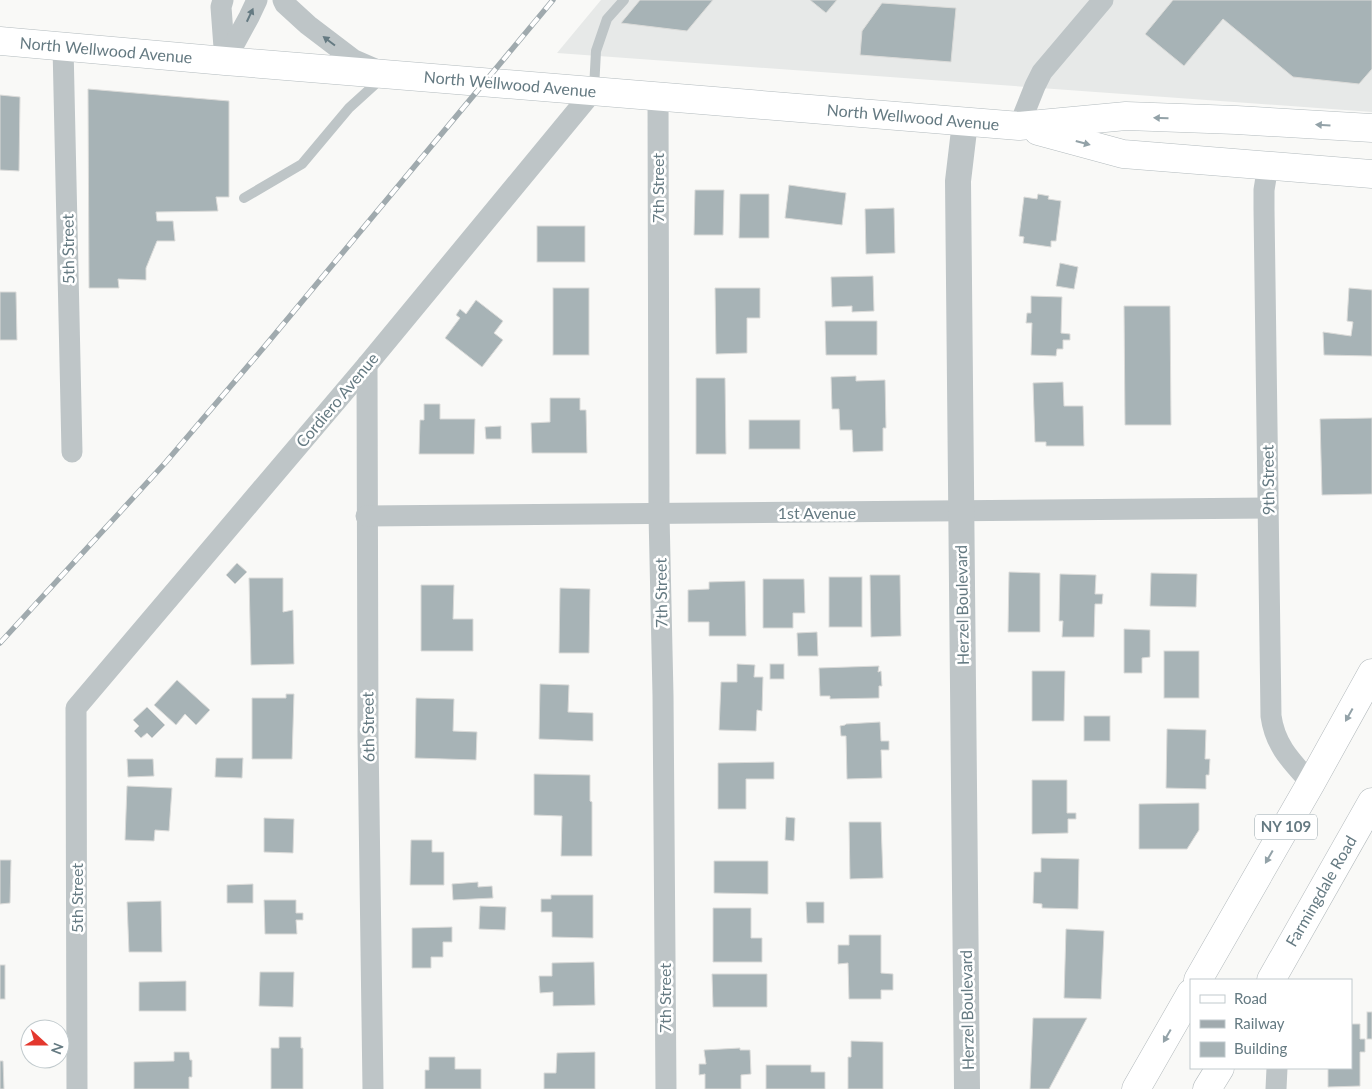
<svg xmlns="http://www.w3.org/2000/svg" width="1372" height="1089" viewBox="0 0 1372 1089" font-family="Lato,sans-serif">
	<rect width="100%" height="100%" fill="#f9f9f7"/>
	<polygon fill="#e7e9e8" points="601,0 1372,0 1372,112 557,53"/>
	<g fill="#a7b3b6" stroke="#dbdbd9">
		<polygon points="640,0 713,0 687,31 621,23"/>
		<polygon points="810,0 837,0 826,13"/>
		<polygon points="1173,0 1372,0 1372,69 1359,84 1293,77 1223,19 1184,66 1145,34"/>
		<polygon points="882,3 956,8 951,62 860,55 862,31"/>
		<polygon points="88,89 229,101 229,197 216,197 218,211 156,212 157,221 173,221 175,241 157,241 146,268 146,280 118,279 119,288 89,288"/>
		<polygon points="0,95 20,97 19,171 0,170"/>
		<polygon points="789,185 846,193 842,225 785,218"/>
		<polygon points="695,190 724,190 723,235 694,235"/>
		<polygon points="740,194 769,194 769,238 739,238"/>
		<polygon points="1038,194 1049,196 1048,199 1061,201 1056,241 1051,241 1051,247 1023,243 1024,237 1019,236 1024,197 1037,199"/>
		<polygon points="894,208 895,253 866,254 865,209"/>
		<rect x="537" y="226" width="48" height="36"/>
		<polygon points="1060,263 1078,267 1074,289 1056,286"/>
		<polygon points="873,276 874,311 852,312 852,306 832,307 831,277"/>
		<rect x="553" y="288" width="36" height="67"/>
		<polygon points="715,288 760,288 760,318 747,318 747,353 716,354"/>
		<polygon points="1349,288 1372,290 1372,356 1324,355 1323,332 1351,336 1353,322 1347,321"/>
		<polygon points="0,292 16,292 17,340 0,340"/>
		<polygon points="1031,296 1062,297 1061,333 1070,334 1070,340 1063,340 1063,349 1057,349 1056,356 1031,355 1032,323 1026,323 1027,313 1031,313"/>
		<polygon points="476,300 503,321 494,333 503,340 482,367 445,338 460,318 456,315 460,309 466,314"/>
		<polygon points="1124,306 1170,306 1171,425 1125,425"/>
		<polygon points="825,321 877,321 877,355 826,355"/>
		<polygon points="856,376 856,381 885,380 886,428 883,428 883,451 853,452 852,430 840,430 839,409 832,409 831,377"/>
		<polygon points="696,378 725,378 726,454 696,454"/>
		<polygon points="1063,382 1064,406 1083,406 1084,446 1046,446 1046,442 1035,442 1033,383"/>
		<polygon points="550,398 580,398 580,410 586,410 587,453 532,453 531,423 550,422"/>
		<polygon points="424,404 440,404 440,419 475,419 474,454 419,454 420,420 424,420"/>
		<polygon points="1372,418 1372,494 1322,495 1320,419"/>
		<rect x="749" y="420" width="51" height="29"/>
		<polygon points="501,426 501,439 486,439 485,427"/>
		<polygon points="237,563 247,572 235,584 226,575"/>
		<polygon points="1009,572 1040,573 1040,632 1008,632"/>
		<polygon points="1151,573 1197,574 1196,607 1150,606"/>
		<polygon points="1060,574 1096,575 1095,594 1103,594 1102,604 1095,604 1094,637 1062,637 1063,621 1059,621"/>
		<polygon points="870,575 900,575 901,636 871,637"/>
		<rect x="829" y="577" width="33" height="50"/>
		<polygon points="249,578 283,578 283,612 293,610 294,664 251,665"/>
		<polygon points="763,579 804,579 805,613 793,613 793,628 763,628"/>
		<polygon points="745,581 746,636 709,636 709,622 688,622 688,590 709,589 709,582"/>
		<polygon points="421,585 454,585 453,619 473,619 473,651 421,651"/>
		<polygon points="560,588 590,589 589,653 559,653"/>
		<polygon points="1124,629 1150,630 1150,657 1142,658 1142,673 1124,673"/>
		<polygon points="817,632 818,656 798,656 797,633"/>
		<rect x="1164" y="651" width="35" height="47"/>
		<polygon points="737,664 755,665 754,677 763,677 762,711 757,710 756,731 719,730 721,682 737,682"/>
		<rect x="770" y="664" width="14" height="15"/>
		<polygon points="879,666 878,672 881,671 882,686 879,686 879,698 830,699 830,696 820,696 819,668"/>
		<polygon points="1032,671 1065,671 1064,721 1032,721"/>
		<polygon points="177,680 210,710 196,725 185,714 176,725 154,705"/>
		<polygon points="540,684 569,685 568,712 593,713 593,741 539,739"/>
		<polygon points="286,694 294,694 292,759 252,759 252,698 286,698"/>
		<polygon points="416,698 454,699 453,731 477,732 476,760 415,758"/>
		<polygon points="147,707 165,725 152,738 147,733 141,738 134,731 139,726 133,720"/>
		<rect x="1084" y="716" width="26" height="25"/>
		<polygon points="880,722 881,741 889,741 889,750 881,750 882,778 847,779 846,736 841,736 840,726 845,725 846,724"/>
		<polygon points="1167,729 1206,730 1205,759 1210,759 1209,775 1206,775 1206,789 1166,788"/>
		<polygon points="216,758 243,758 242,778 215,777"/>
		<polygon points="127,759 153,759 154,776 128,777"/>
		<polygon points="774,762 774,779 746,779 746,809 718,809 718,763"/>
		<polygon points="534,774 590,775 590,801 592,802 592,856 561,856 562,816 534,815"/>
		<polygon points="1032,780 1067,780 1067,813 1076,813 1076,819 1068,819 1068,833 1032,834"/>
		<polygon points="127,786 172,788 169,831 155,830 154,841 125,840"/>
		<polygon points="1199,803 1199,830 1187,849 1139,849 1139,804"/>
		<polygon points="786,817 795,818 794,841 785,840"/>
		<polygon points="264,818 294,819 293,853 264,852"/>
		<polygon points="849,822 881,822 883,878 850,879"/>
		<polygon points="411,840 432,840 432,852 444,852 444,885 410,885"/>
		<polygon points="1041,858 1079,859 1078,909 1042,908 1042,904 1033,903 1034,872 1041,872"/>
		<polygon points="0,860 11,860 10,903 0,904"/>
		<polygon points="714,861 768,861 768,894 714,893"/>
		<polygon points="478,882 478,887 492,886 493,898 453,900 452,884"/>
		<polygon points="253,884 253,903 227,903 227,885"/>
		<polygon points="551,895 593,895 593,938 552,937 552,912 541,912 541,899 551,899"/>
		<polygon points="264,900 296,900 296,913 303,913 303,920 296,920 297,934 265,934"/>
		<polygon points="161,901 162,952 129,952 127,902"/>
		<polygon points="806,902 824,902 824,923 807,923"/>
		<polygon points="480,906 506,907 505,930 479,929"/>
		<polygon points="713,908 751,908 751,938 762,938 762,962 713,962"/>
		<polygon points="452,927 452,942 443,942 443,957 431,957 431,968 412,968 412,928"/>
		<polygon points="1066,929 1104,931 1101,999 1064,998"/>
		<polygon points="849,935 881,935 881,973 893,974 893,990 881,990 881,999 849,999 848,963 838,964 838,945 849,945"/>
		<polygon points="594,962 595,1005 553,1006 553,992 540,993 539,976 552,976 552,963"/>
		<rect x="0" y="965" width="5" height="34"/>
		<polygon points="260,972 294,972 293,1007 259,1006"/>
		<polygon points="712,974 767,974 767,1007 713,1007"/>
		<polygon points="186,981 186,1011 139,1011 139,982"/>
		<rect x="1367" y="1012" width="5" height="27"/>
		<polygon points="1033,1018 1087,1018 1049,1089 1030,1089"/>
		<polygon points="1351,1024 1360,1024 1360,1039 1365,1039 1365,1052 1360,1052 1360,1086 1328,1087 1328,1068 1351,1068"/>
		<polygon points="279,1037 301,1037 301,1048 303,1048 303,1089 271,1089 271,1048 279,1048"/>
		<polygon points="851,1041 883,1042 883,1089 848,1089 848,1057 851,1057"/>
		<polygon points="740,1048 740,1050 750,1050 751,1074 741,1075 741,1089 705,1089 705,1074 699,1075 699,1064 706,1064 704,1050"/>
		<polygon points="174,1052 189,1052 190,1060 192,1060 192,1077 189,1077 189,1089 134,1089 134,1062 174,1061"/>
		<polygon points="595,1052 595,1089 544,1089 544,1073 556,1073 557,1053"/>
		<polygon points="429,1057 455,1057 455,1069 481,1069 481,1089 425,1089 425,1070 429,1070"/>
		<polygon points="0,1061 3,1061 4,1089 0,1089"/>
		<polygon points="766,1065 811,1065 811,1072 825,1072 825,1089 766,1089"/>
	</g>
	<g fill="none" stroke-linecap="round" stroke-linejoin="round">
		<defs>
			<g id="secondary">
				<polyline points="0,41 225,61 1019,126 1126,116 1236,120 1372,128"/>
				<polyline points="1038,131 1123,154 1372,174"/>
			</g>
			<g id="primary">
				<polyline points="1198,980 1311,783 1372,673"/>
				<polyline points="1271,980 1372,802"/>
				<polyline points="1136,1089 1191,993"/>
				<polyline points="1207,1089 1220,1068"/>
			</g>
		</defs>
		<use href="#secondary" stroke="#b3bbbe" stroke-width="29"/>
		<use href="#primary" stroke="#b2b9bc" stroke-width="29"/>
		<g stroke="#bec5c7" stroke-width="10">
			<polyline points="594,89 596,51 607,19 624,0"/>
			<polyline points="244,198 302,164 349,108 382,78"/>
		</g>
		<g stroke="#bec5c7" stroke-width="21">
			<polyline points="223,0 221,7 225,61"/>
			<polyline points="283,0 285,4 308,25 354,60 377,70"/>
			<polyline points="63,46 72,452"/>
			<polyline points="225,61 249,17 257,0"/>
			<polyline points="658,96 659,514 663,695 666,1089"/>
			<polyline points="1019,126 1035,86 1042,72 1103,0"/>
			<path d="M1268,165L1264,190V209L1271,716C1275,746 1292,762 1311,783"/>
			<polyline points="367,365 368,737 373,1089"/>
			<polyline points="366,516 1268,508"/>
			<polyline points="77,1089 76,708 367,365 594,90"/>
			<polyline points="1276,1089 1277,1068"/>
		</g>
		<polyline stroke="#bec5c7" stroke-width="26" points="965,122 958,181 967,1089"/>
		<use href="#secondary" stroke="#fff" stroke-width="28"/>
		<use href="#primary" stroke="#fff" stroke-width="28"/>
		<defs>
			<polyline id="rail" points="0,643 166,462 265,346 553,0"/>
		</defs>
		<use href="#rail" stroke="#a0aaae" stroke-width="5.5"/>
		<use href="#rail" stroke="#fff" stroke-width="4" stroke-dasharray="11" stroke-linecap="butt"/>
	</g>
	<defs><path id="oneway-solid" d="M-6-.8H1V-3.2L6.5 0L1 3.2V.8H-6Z" transform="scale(1.25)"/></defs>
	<g fill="#657a82">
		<use href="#oneway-solid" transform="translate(250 15) rotate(-65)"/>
		<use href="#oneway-solid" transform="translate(329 41) rotate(-143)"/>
	</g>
	<g fill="#93a2a8">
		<use href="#oneway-solid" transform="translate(1161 118) rotate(-178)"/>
		<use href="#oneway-solid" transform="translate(1323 125) rotate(-176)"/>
		<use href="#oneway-solid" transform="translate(1083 143) rotate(15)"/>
		<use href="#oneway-solid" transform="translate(1349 715) rotate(119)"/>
		<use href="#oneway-solid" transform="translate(1269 857) rotate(120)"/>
		<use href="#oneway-solid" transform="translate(1167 1036) rotate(120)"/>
	</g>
	<g text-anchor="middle" stroke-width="5" stroke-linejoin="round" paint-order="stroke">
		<rect fill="#fff" stroke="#93a2a8" stroke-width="1" x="1255" y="814.5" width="62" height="25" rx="4"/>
		<g font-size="15" font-weight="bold" fill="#657a82">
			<text x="1286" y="832">NY 109</text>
		</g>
		<g font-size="16" fill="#657a82" stroke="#fff">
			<text transform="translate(106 50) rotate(5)" y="6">North Wellwood Avenue</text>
			<text transform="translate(510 84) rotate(5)" y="6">North Wellwood Avenue</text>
			<text transform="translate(913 117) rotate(5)" y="6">North Wellwood Avenue</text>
			<text transform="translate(658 188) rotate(-90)" y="6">7th Street</text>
			<text transform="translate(68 249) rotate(-91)" y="6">5th Street</text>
			<text transform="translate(337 400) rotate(-50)" y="6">Cordiero Avenue</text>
			<text transform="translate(1268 480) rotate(-91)" y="6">9th Street</text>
			<text x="817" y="519">1st Avenue</text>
			<text transform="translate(661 593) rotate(-91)" y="6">7th Street</text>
			<text transform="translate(962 605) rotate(-91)" y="6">Herzel Boulevard</text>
			<text transform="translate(368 727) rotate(-91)" y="6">6th Street</text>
			<text transform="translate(1321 891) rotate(-60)" y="6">Farmingdale Road</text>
			<text transform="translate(77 898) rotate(-90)" y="6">5th Street</text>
			<text transform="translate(665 998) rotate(-90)" y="6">7th Street</text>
			<text transform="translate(967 1010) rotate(-91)" y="6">Herzel Boulevard</text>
		</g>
	</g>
	<rect x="1190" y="979" width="162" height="90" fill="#ffffff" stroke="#c1cacd"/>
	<rect x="1200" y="995" width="25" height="8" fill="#ffffff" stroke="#c1cacd"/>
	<text x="1234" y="1004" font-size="15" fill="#657a82">Road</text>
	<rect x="1200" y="1020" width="25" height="8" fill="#a0aaae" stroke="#c1cacd"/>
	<text x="1234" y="1029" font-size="15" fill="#657a82">Railway</text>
	<rect x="1200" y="1042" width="25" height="15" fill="#a7b3b6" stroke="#c1cacd"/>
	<text x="1234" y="1054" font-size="15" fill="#657a82">Building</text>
	<g transform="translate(45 1044) rotate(111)"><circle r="24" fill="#ffffff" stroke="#c1cacd"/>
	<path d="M0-4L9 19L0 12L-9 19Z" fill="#e3382e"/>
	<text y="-8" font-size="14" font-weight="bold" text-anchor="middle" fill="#657a82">N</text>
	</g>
</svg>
